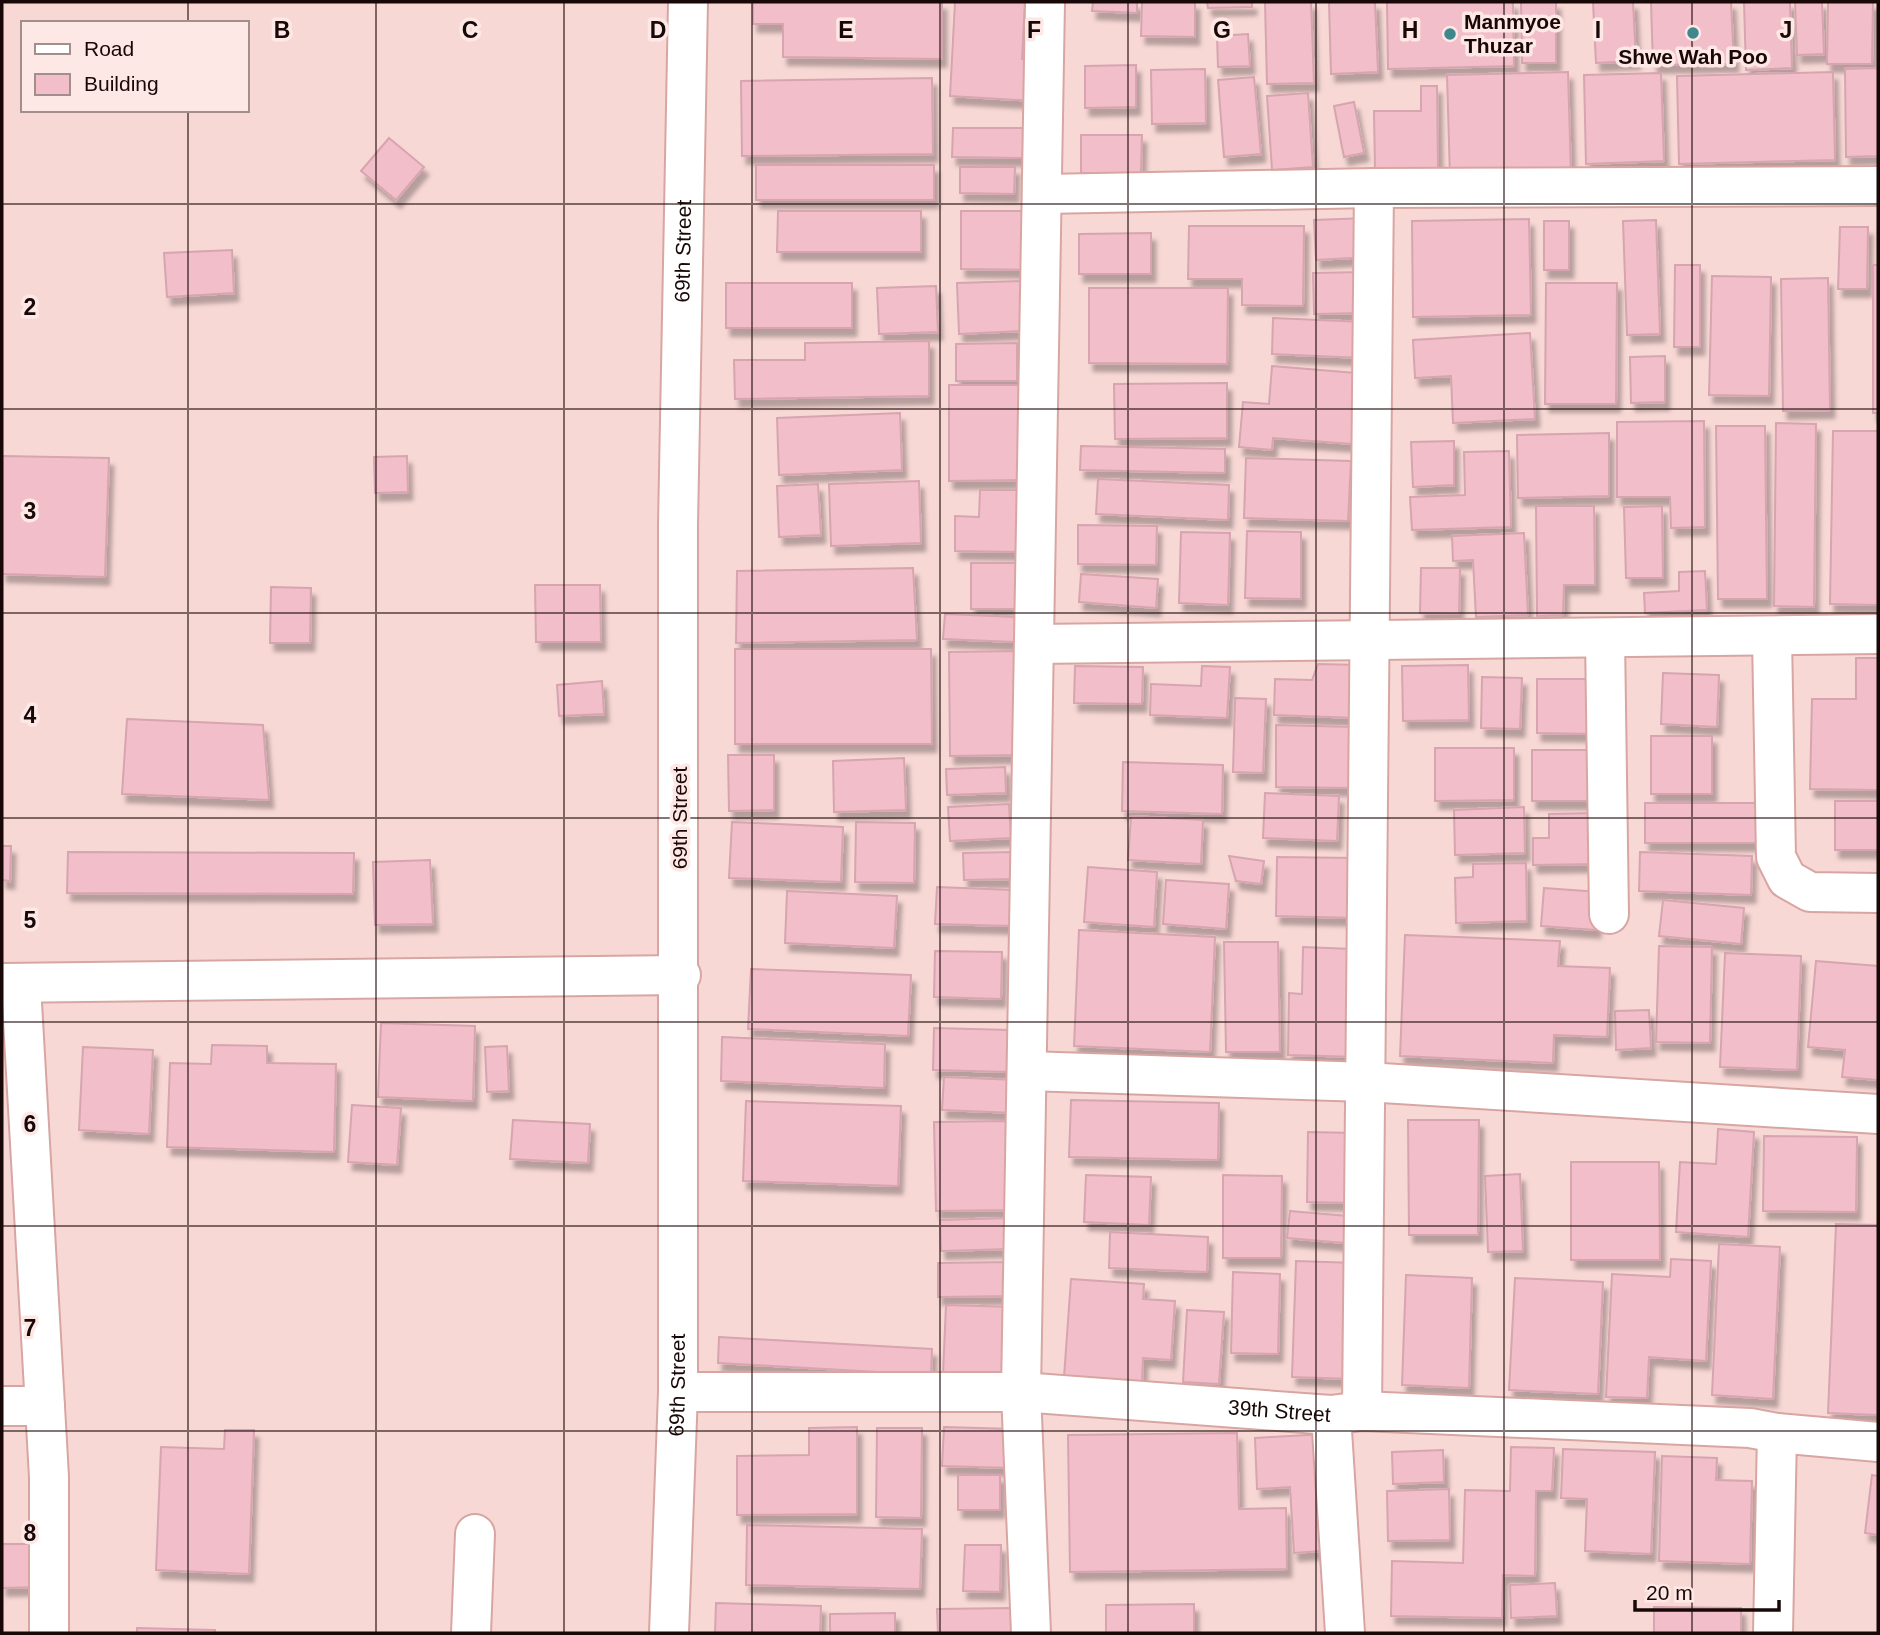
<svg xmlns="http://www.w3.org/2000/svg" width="1880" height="1635" viewBox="0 0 1880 1635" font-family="Arial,sans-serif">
	<defs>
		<filter id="shadow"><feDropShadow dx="4.5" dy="8" stdDeviation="2" flood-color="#0004"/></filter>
	</defs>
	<rect width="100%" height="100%" fill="#f8d8d5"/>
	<g fill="#f1bec9" stroke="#d6a5af" stroke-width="2" filter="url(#shadow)">
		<polygon points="753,2 942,2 942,59 783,57 783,24 753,24"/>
		<polygon points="955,2 1025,2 1022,59 1039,60 1036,101 950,96"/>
		<polygon points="1093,2 1137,2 1137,13 1092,11"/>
		<polygon points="1142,2 1195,2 1195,37 1141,36"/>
		<polygon points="1207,2 1252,2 1252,7 1208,8"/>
		<polygon points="1265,2 1311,2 1314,83 1267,84"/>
		<polygon points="1329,2 1375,2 1378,72 1331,74"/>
		<polygon points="1387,2 1513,2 1514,66 1388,69"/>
		<polygon points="1521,2 1556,2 1556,63 1522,63"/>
		<polygon points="1593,2 1633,2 1636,61 1596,63"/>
		<polygon points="1651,2 1731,2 1734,64 1653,65"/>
		<polygon points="1744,2 1790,2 1792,68 1746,70"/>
		<polygon points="1795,2 1822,2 1824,54 1797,55"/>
		<polygon points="1828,2 1873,2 1872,64 1827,64"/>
		<polygon points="1248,34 1250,66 1218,67 1217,36"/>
		<polygon points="1136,65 1136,107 1085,108 1085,66"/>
		<polygon points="1878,68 1878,156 1846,157 1845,69"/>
		<polygon points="1205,69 1206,123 1152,124 1151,70"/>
		<polygon points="1568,72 1571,175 1450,178 1447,75"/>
		<polygon points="1833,72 1835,160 1679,164 1677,76"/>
		<polygon points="1661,73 1664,161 1586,164 1584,75"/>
		<polygon points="1254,77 1261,154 1224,157 1218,80"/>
		<polygon points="932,78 933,154 742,156 741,81"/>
		<polygon points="1421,86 1437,86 1438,173 1375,173 1374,111 1421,111"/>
		<polygon points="1308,93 1313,167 1272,170 1267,96"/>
		<polygon points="1354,102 1364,153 1344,157 1334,106"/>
		<polygon points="953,128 1025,128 1025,158 952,157"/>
		<polygon points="1081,135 1142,135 1141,173 1081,173"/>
		<polygon points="389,138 424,167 396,200 361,171"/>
		<rect x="756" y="165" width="178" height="35"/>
		<polygon points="960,167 1015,167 1014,194 960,193"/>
		<polygon points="778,211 921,211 921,252 777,252"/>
		<polygon points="961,211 1033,211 1033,270 961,269"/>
		<polygon points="1367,218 1369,257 1316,260 1314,220"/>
		<polygon points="1529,219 1531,315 1413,317 1412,221"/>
		<polygon points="1656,220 1660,334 1627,335 1623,221"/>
		<rect x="1544" y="221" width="25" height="49"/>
		<polygon points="1189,226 1304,226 1303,306 1242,305 1242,279 1188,279"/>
		<polygon points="1840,227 1868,227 1867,289 1838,289"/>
		<polygon points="1151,233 1151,274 1079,274 1079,234"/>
		<polygon points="232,250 234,293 167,297 164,253"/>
		<polygon points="1675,265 1700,265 1700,347 1674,347"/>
		<rect x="1873" y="265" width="5" height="148"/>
		<polygon points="1363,272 1364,313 1314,314 1313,273"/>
		<polygon points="1712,276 1771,277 1769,396 1709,395"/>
		<polygon points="1828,278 1830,410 1783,411 1781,279"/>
		<polygon points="1021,281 1022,331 959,334 957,283"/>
		<rect x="726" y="283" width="126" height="45"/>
		<polygon points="1546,283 1617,283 1616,404 1545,404"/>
		<polygon points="936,286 938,332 879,334 877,288"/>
		<polygon points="1089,288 1228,288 1227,364 1089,363"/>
		<polygon points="1273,318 1364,322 1362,358 1272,354"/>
		<polygon points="1530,333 1535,419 1453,423 1451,376 1415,378 1413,340"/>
		<polygon points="929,341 929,396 735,399 734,360 805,360 805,343"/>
		<polygon points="1017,343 1017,381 956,381 956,344"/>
		<polygon points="1665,356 1665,402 1631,403 1630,357"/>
		<polygon points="1272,366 1356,373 1352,444 1273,438 1272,450 1239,447 1243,402 1269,404"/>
		<polygon points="1227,383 1227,438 1115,439 1114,384"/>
		<polygon points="949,385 1023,385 1023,480 949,481"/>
		<polygon points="900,413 902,470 779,475 777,418"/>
		<polygon points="1704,421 1705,527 1671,528 1670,497 1617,497 1617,422"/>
		<polygon points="1776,423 1816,424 1814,607 1774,606"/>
		<polygon points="1716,426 1765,426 1767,599 1718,599"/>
		<polygon points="1833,431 1878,431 1878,605 1830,604"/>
		<polygon points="1609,433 1609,496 1518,498 1517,435"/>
		<polygon points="1454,441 1454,485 1413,487 1411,442"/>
		<polygon points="1081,446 1225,449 1225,473 1080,470"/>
		<polygon points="1509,451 1511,527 1412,530 1410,497 1465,495 1464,452"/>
		<polygon points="2,456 109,458 105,577 2,574"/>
		<polygon points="407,456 408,492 375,493 374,457"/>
		<polygon points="1246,458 1351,461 1348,521 1244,518"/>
		<polygon points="1098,479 1229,485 1228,520 1096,514"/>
		<polygon points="919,481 921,543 831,546 829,484"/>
		<polygon points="818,484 821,535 779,537 777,486"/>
		<polygon points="980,490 1020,490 1019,552 955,551 955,516 979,517"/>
		<polygon points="1536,506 1594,506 1595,585 1564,585 1563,615 1537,616"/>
		<polygon points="1662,506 1663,578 1626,578 1624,507"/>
		<polygon points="1078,525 1157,526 1156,565 1078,564"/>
		<polygon points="1247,531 1301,532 1301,599 1245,598"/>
		<polygon points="1181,532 1230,533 1228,605 1179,603"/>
		<polygon points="1524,533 1528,615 1476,617 1473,560 1453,561 1452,536"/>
		<polygon points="971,563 1018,563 1019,609 971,609"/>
		<polygon points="913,568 917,640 736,643 737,571"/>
		<polygon points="1421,568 1460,568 1459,614 1420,613"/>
		<polygon points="1705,571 1707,610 1645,613 1644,593 1679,591 1679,572"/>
		<polygon points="1081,574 1158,579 1156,608 1079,602"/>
		<polygon points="535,585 600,585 601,642 536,642"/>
		<polygon points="271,587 311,588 310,643 270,643"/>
		<polygon points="945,614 1017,617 1015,642 943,639"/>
		<polygon points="735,649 931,649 932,744 735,744"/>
		<polygon points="1017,651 1018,755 950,756 949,652"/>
		<polygon points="1856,658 1878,658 1878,790 1810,789 1812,699 1856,699"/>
		<polygon points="1318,664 1361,665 1358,718 1274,715 1275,679 1312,680"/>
		<polygon points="1468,665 1469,720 1403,721 1402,666"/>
		<polygon points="1075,666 1143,667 1142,704 1074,703"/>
		<polygon points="1202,666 1230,667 1227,718 1150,715 1151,684 1201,686"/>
		<polygon points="1663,673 1719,675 1717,727 1661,724"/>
		<polygon points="1482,677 1522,678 1520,729 1481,728"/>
		<polygon points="1537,679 1596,679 1595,734 1537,733"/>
		<polygon points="602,681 604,714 559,716 557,685"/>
		<polygon points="1235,698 1266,699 1263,773 1233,772"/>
		<polygon points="127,719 263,725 269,800 122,794"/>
		<polygon points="1276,725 1354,727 1353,788 1276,787"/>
		<rect x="1651" y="736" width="61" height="58"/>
		<polygon points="1435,748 1514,748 1514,800 1435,801"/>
		<rect x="1532" y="750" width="68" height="51"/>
		<polygon points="728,755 774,755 774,810 729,811"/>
		<polygon points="904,758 906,810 834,812 833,761"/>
		<polygon points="1123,762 1223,765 1222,814 1122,811"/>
		<polygon points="1005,767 1006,793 947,795 946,769"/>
		<polygon points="1265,793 1339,796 1337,841 1263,838"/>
		<rect x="1835" y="801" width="43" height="49"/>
		<polygon points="1645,803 1767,803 1768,843 1645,843"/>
		<polygon points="1009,804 1011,838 950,841 948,807"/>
		<polygon points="1524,807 1525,853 1455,855 1454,810"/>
		<polygon points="1595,813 1595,864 1533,865 1533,838 1549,838 1549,814"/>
		<polygon points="1131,816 1203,820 1201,864 1128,860"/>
		<polygon points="732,822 843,827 841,882 729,878"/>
		<polygon points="856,822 915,823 914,883 855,882"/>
		<polygon points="2,846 11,846 10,881 2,880"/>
		<polygon points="68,852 354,853 353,894 67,893"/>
		<polygon points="1013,852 1014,879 964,880 963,853"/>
		<polygon points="1640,852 1752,856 1751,895 1639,891"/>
		<polygon points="1229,856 1264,861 1261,884 1236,881"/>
		<polygon points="1277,857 1356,858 1356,918 1276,916"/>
		<polygon points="430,860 433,924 375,925 373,862"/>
		<polygon points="1526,863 1527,921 1456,923 1455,878 1473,877 1473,864"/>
		<polygon points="1088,867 1157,872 1154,927 1084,922"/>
		<polygon points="1166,880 1229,884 1226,929 1163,924"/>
		<polygon points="937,887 1013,890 1012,926 935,924"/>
		<polygon points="1544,888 1599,892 1596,930 1541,926"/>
		<polygon points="787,891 897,896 894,948 785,943"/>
		<polygon points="1663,900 1744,908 1741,944 1659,936"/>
		<polygon points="1079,930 1215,937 1210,1052 1074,1046"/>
		<polygon points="1405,935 1560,941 1558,966 1610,968 1607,1037 1554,1035 1553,1063 1400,1056"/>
		<polygon points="1224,942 1278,942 1280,1052 1226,1052"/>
		<polygon points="1659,946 1712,947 1710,1043 1656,1042"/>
		<polygon points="1303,947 1352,949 1359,1057 1288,1055 1289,993 1302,994"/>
		<polygon points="935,951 1002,952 1001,999 934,997"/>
		<polygon points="1725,953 1801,956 1797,1070 1720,1067"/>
		<polygon points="1816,961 1878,966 1878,1080 1842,1077 1845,1050 1808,1047"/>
		<polygon points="751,969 911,975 908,1036 748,1029"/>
		<polygon points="1649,1010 1651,1048 1616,1050 1615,1011"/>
		<polygon points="381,1023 475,1026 473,1101 378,1097"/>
		<polygon points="934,1028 1010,1030 1010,1072 933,1070"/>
		<polygon points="722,1037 885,1044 884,1088 721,1081"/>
		<polygon points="212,1045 267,1046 267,1063 336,1064 334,1152 167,1147 170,1063 211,1064"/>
		<polygon points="507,1046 509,1091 487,1092 485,1047"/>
		<polygon points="83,1047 153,1050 149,1134 79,1130"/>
		<polygon points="944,1077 1017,1080 1016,1113 942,1110"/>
		<polygon points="1071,1100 1219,1103 1218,1160 1069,1157"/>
		<polygon points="746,1101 901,1106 898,1186 743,1181"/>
		<polygon points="352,1105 401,1108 397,1165 348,1162"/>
		<polygon points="513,1120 590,1124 588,1163 510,1159"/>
		<polygon points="1408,1120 1479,1120 1478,1235 1409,1235"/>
		<polygon points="1008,1121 1009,1210 936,1211 934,1122"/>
		<polygon points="1718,1129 1754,1132 1748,1237 1676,1232 1680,1162 1716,1164"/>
		<polygon points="1308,1132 1355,1133 1354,1203 1307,1202"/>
		<polygon points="1764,1136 1857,1137 1856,1212 1763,1211"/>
		<polygon points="1571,1162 1659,1162 1660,1260 1571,1260"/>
		<polygon points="1520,1174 1523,1251 1488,1252 1485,1176"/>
		<polygon points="1086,1175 1151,1177 1149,1225 1084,1222"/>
		<polygon points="1223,1175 1282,1176 1281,1258 1223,1258"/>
		<polygon points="1290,1211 1359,1217 1356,1244 1287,1238"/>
		<polygon points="1009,1218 1009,1249 941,1251 940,1220"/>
		<polygon points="1836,1224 1878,1225 1878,1415 1828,1413"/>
		<polygon points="1110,1232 1208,1237 1207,1272 1109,1268"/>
		<polygon points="1719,1244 1780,1247 1773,1399 1712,1395"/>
		<polygon points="1671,1259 1711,1261 1706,1361 1649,1357 1647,1398 1606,1397 1612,1274 1670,1277"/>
		<polygon points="1296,1261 1356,1263 1352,1379 1292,1377"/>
		<polygon points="1013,1262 1014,1296 938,1297 938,1263"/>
		<polygon points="1233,1272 1280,1274 1278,1354 1231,1353"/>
		<polygon points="1406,1275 1472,1278 1469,1388 1402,1385"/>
		<polygon points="1515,1278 1603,1282 1598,1394 1509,1390"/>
		<polygon points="1071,1279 1144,1284 1143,1299 1175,1301 1171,1360 1143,1358 1142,1383 1064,1377"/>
		<polygon points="946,1305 1015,1307 1012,1376 943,1374"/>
		<polygon points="1187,1310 1224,1312 1219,1384 1183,1382"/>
		<polygon points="719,1337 932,1349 931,1375 718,1363"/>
		<polygon points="857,1427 857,1514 737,1515 737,1456 809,1455 809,1428"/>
		<polygon points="944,1427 1013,1429 1012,1468 942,1466"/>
		<polygon points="877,1428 922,1428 921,1518 876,1517"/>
		<polygon points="225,1430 254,1430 249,1574 156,1570 161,1447 224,1449"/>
		<polygon points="1237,1433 1239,1509 1286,1508 1287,1569 1070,1572 1068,1435"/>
		<polygon points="1325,1434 1333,1550 1294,1553 1290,1487 1257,1489 1255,1438"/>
		<polygon points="1511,1447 1554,1448 1552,1491 1536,1491 1535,1576 1503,1575 1502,1618 1391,1616 1392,1561 1463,1563 1465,1490 1510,1491"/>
		<polygon points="1563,1449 1655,1452 1651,1554 1585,1551 1587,1499 1561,1498"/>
		<polygon points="1443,1450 1444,1482 1393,1484 1392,1452"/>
		<polygon points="1662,1456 1717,1458 1716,1480 1752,1481 1750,1564 1659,1561"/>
		<rect x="958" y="1475" width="42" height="35"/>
		<polygon points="1872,1475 1878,1476 1878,1535 1865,1533"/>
		<polygon points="1449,1489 1450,1540 1388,1541 1387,1491"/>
		<polygon points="747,1525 922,1529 920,1589 746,1585"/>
		<polygon points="2,1544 42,1544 43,1587 2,1588"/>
		<polygon points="965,1545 1001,1545 1000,1592 963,1591"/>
		<polygon points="1555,1583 1557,1616 1511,1618 1510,1585"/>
		<polygon points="716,1603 821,1606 820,1633 715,1633"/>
		<polygon points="1194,1604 1194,1633 1106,1633 1106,1605"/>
		<polygon points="1654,1607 1741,1608 1741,1633 1654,1633"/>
		<polygon points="1012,1608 1012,1633 938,1633 937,1609"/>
		<polygon points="895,1613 895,1633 830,1633 830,1614"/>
		<polygon points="137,1628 215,1630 215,1633 137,1633"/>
	</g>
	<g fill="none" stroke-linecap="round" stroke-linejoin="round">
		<defs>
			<g id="minor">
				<polyline points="1042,194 1374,188 1878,186"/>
				<polyline points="1772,636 1776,857 1787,879 1810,892 1878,893"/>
				<polyline points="1605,638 1609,914"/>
				<polyline points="1034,644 1878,634"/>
				<polyline points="2,983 681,975"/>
				<polyline points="21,985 49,1477 49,1633"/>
				<polyline points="1027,1071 1366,1082 1878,1114"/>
				<path id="s1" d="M678,1392H1021L1331,1415L1362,1411L1750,1428L1777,1433L1878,1442"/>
				<polyline points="2,1406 45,1406"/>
				<polyline points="1362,1411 1374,188"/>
				<polyline points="1331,1415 1345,1633"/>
				<polyline points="471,1633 475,1534"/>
				<polyline points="1031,1633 1021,1392 1045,2"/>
				<polyline points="1773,1633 1777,1433"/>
			</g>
			<g id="major">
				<path id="s2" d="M669,1633L678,1392V525L688,2"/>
			</g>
		</defs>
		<use href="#minor" stroke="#d8a6a2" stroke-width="42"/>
		<use href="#major" stroke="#d8a6a2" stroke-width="42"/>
		<use href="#minor" stroke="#fff" stroke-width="38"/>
		<use href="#major" stroke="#fff" stroke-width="38"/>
	</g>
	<path fill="none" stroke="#190808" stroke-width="2" stroke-opacity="0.55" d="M188,2V23M376,2V1633M564,2V1633M752,2V1633M940,2V1633M1128,2V1633M1316,2V1633M1504,2V1633M1692,2V1633M188,110V1633M2,204H1878M2,409H1878M2,613H1878M2,818H1878M2,1022H1878M2,1226H1878M2,1431H1878"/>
	<g fill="#3f868d" stroke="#fee8e6" stroke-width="2.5">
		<circle cx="1693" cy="33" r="7"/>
		<circle cx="1450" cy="34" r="7"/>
	</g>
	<g text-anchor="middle" stroke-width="7" stroke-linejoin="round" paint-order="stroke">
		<g font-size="21" font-weight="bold" fill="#190808" stroke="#fee8e6" text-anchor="start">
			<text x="1464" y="29">Manmyoe<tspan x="1464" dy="24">Thuzar</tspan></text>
			<text x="1693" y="64" text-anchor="middle">Shwe Wah Poo</text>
		</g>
		<g font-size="21" fill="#190808" stroke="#fee8e6">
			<text dy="7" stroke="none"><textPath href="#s2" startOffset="1382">69th Street</textPath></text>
			<text transform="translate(680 818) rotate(-90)" y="7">69th Street</text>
			<text dy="7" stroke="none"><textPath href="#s2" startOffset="248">69th Street</textPath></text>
			<text dy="7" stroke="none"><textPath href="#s1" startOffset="602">39th Street</textPath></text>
		</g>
	</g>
	<g font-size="23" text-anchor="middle" font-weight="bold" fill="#190808" stroke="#fee8e6" stroke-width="7" stroke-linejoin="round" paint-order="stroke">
		<text x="282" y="38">B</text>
		<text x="470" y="38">C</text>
		<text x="658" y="38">D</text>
		<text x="846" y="38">E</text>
		<text x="1034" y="38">F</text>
		<text x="1222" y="38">G</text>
		<text x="1410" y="38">H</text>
		<text x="1598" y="38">I</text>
		<text x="1786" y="38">J</text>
		<text x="30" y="315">2</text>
		<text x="30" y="519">3</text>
		<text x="30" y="723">4</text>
		<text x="30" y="928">5</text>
		<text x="30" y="1132">6</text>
		<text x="30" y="1336">7</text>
		<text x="30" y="1541">8</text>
	</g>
	<rect width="1880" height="1635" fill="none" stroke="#190808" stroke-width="7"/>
	<rect x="21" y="21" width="228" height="91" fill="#fee8e6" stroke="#a28e8d" stroke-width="2"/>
	<rect x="35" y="44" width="35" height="10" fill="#ffffff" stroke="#a28e8d" stroke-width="2"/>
	<text x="84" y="56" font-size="21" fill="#190808">Road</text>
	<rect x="35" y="74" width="35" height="21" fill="#f1bec9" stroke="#a28e8d" stroke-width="2"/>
	<text x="84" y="91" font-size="21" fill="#190808">Building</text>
	<path d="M1635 1600v10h144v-10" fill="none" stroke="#190808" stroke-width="3.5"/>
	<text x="1646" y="1600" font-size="21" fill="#190808" stroke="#fee8e6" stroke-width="5" paint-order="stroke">20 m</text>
</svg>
